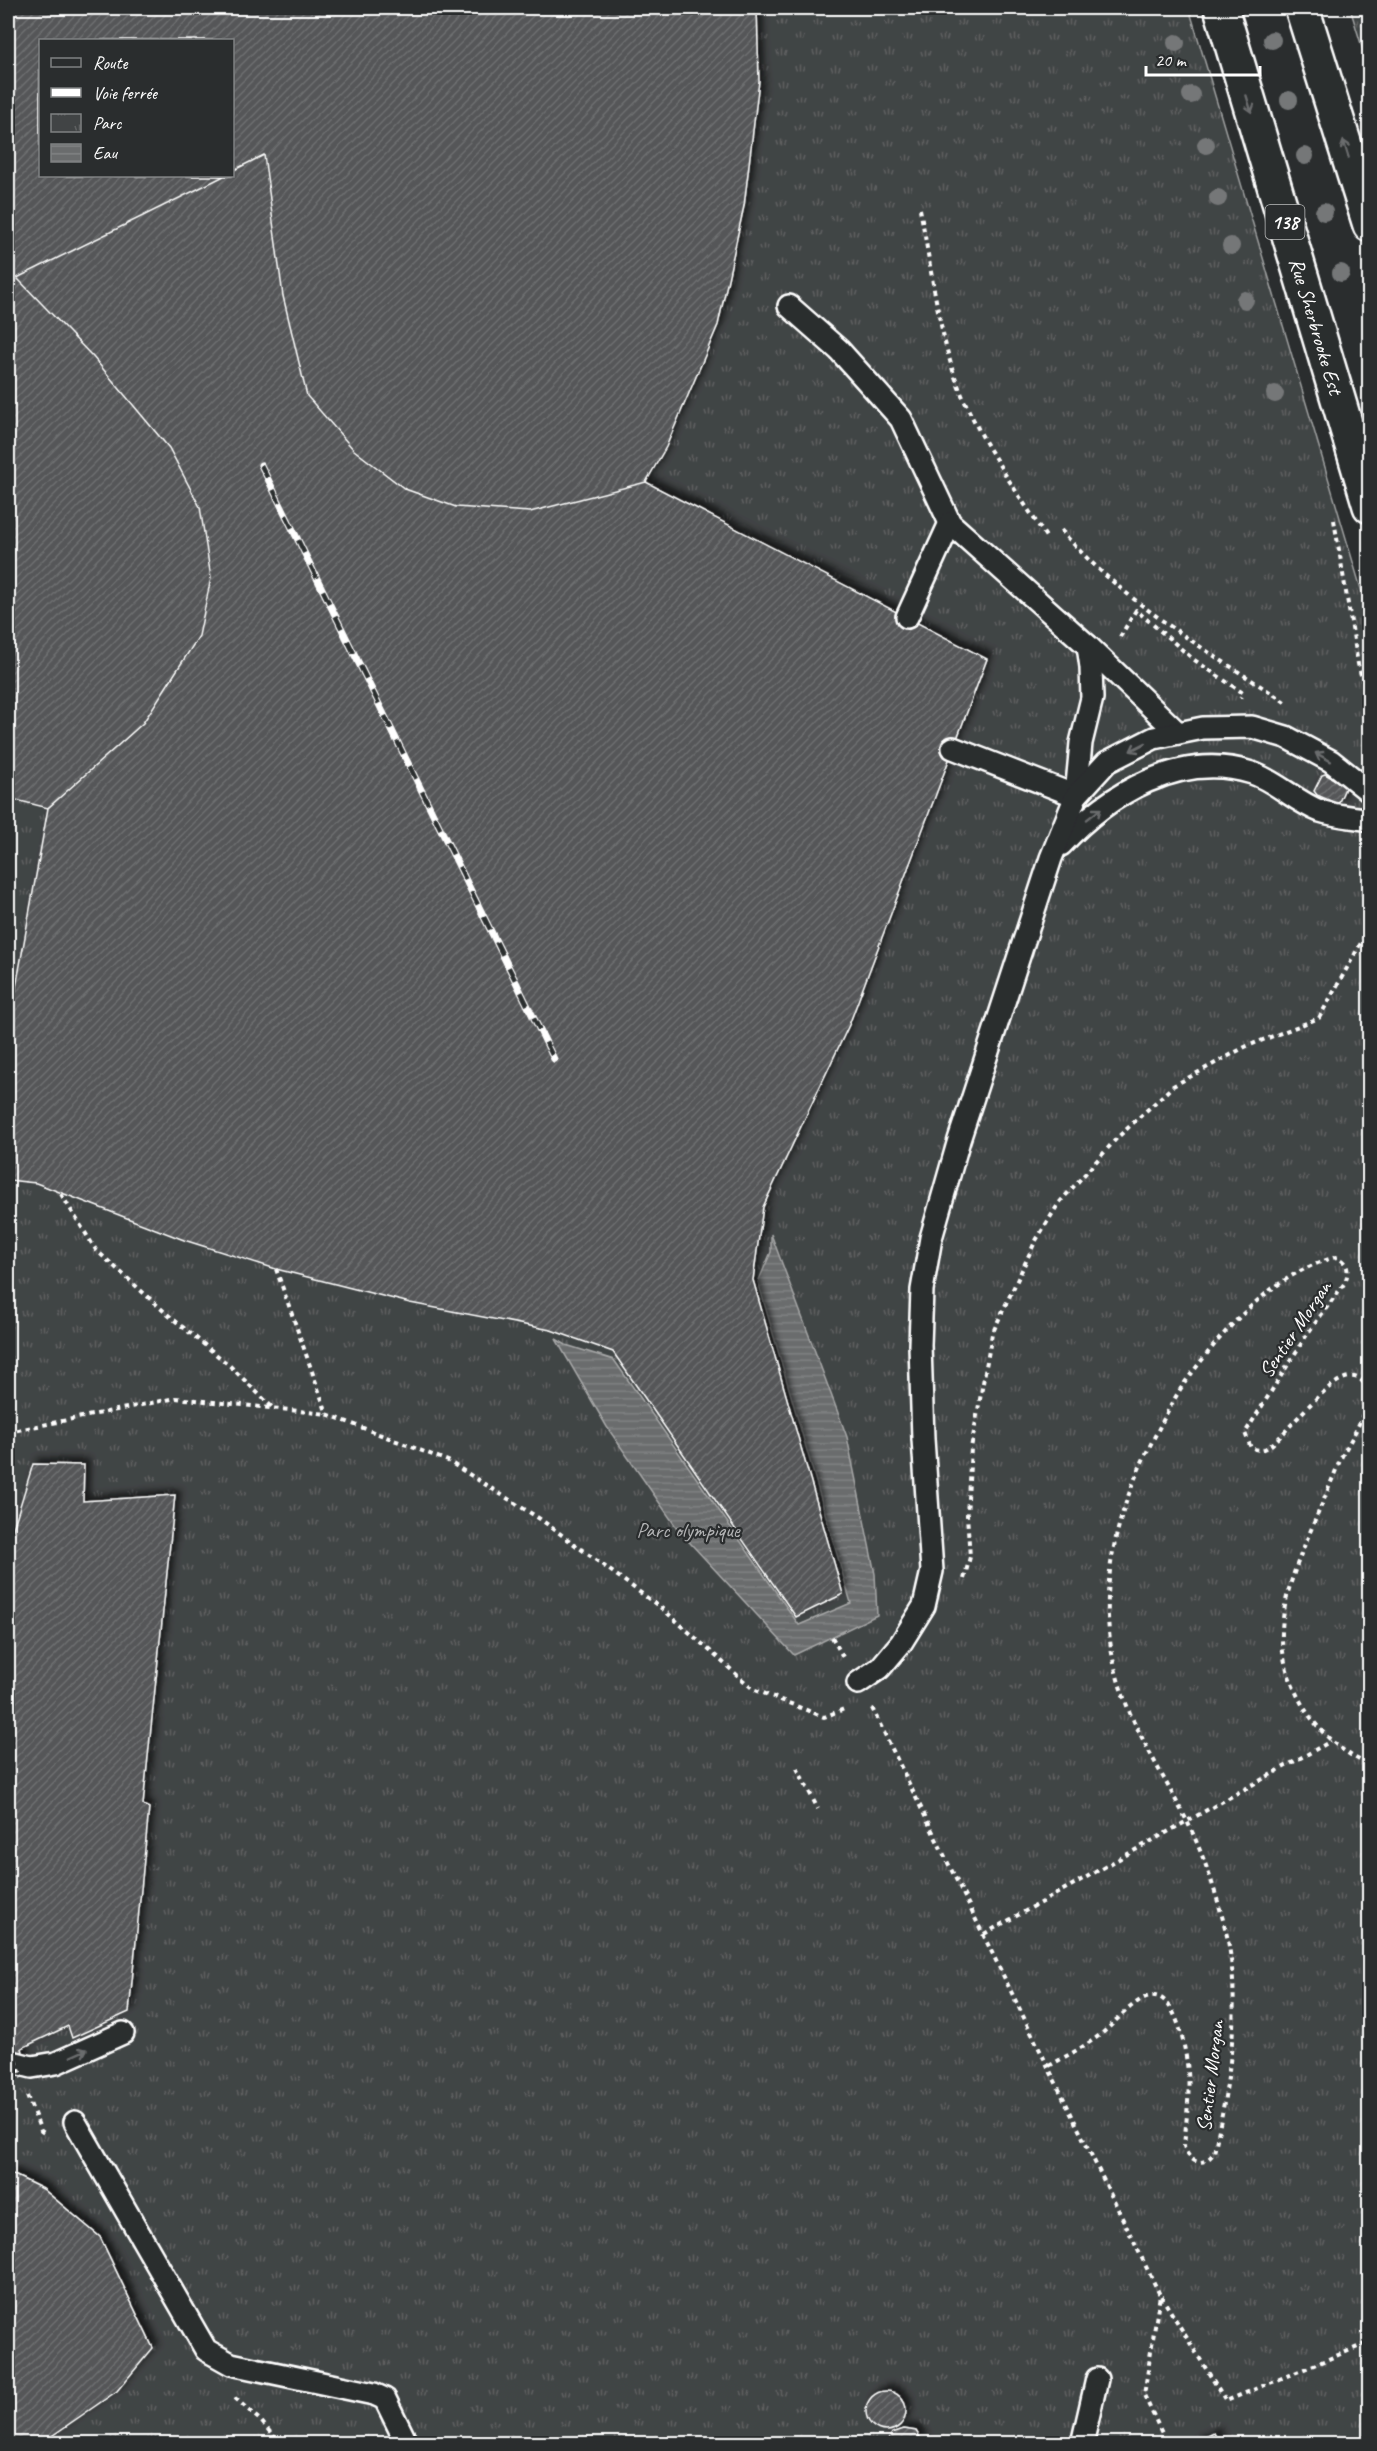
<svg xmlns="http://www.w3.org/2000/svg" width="1377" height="2451" viewBox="0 0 1377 2451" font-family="Caveat,sans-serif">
	<defs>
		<pattern id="park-tufts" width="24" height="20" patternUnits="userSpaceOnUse" patternTransform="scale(1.5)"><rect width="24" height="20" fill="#414445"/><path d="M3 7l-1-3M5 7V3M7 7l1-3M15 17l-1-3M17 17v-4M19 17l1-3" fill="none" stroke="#5e6061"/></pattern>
		<pattern id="water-rules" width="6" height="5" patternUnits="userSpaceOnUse" patternTransform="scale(1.5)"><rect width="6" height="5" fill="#6a6c6d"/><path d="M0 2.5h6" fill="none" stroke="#808283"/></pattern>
		<pattern id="building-hatch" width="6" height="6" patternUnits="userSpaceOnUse" patternTransform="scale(1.5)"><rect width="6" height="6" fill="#555758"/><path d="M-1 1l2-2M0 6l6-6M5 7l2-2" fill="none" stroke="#6e7071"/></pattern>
		<filter id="shadow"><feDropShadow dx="5.5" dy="-5.5" stdDeviation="3" flood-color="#0009"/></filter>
	</defs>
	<rect width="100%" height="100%" fill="#2a2d2e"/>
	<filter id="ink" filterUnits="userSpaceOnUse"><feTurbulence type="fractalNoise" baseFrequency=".0167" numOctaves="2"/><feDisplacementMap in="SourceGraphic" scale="12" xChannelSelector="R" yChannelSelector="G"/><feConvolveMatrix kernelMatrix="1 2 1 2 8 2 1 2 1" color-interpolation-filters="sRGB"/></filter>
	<g filter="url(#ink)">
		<g fill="url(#park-tufts)" stroke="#a0a2a2" stroke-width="1.5" fill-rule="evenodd">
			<path d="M8,8H1189L1369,616V2443L8,2444ZM40,40H232V176H40Z"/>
			<polygon points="1350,8 1369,8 1369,70"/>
		</g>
		<polygon fill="url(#water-rules)" stroke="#a6a7a7" stroke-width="1.5" points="771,1234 847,1437 875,1574 877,1615 794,1655 679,1531 607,1427 556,1339 566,1345 614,1360 799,1625 851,1603 758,1282 771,1252"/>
		<g fill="url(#building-hatch)" stroke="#fff" stroke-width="1.5" fill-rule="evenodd" filter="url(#shadow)">
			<path d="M8,8H757L759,81L744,206L718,325L666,447L646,482L48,808L8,798ZM40,40H232V176H40Z"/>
			<polygon points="264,155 283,296 307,396 354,450 405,489 456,507 530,512 646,482 987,659 849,1025 763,1207 753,1280 843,1594 796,1617 613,1352 551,1330 410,1303 276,1269 184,1240 36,1183 8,1180 8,1032 48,808 143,723 199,636 211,578 200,507 169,448 93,357 17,278 224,176 232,176 232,171"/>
			<polygon points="1325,774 1346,786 1338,804 1317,795 1314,791 1322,775"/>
			<polygon points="33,1464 84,1465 83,1501 175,1495 143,1805 149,1808 129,2012 72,2038 68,2026 22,2048 27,2073 8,2070 8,1545"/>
			<polygon points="8,2172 43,2189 100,2237 153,2348 117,2391 40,2444 8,2444"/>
			<circle cx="886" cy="2411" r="20"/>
			<polygon points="904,2429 916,2431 924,2444 886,2444 892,2433"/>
			<polygon points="1214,2433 1220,2444 1191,2444"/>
		</g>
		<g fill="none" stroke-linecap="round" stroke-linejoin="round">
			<defs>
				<g id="service">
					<polyline points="789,306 839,350 901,419 950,523 1088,646 1091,667 1092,698 1081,743 1076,796 953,748"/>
					<polyline points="907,617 950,523"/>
					<polyline points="1088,646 1178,733"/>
					<path d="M1061,845C1108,794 1181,750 1252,773C1276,781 1296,802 1320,811C1335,816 1354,817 1370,820"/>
					<polyline points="858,1683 880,1668 901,1643 924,1606 932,1571 923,1439 920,1345 922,1290 931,1238 959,1140 1051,858 1076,796 1107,762 1154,738 1203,728 1252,727 1286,737 1331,761 1370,792"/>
					<polyline points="8,2061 32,2067 56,2063 123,2033"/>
					<polyline points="75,2122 206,2350 231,2364 374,2394 385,2399 407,2444"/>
					<polyline points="1082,2444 1097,2379"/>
				</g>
				<g id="primary">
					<path id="s1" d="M1221,8L1370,506"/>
					<polyline points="1302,8 1370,225"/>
				</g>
			</defs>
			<use href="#service" stroke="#fff" stroke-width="26"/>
			<use href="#primary" stroke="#fff" stroke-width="38"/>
			<g stroke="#fff" stroke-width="4" stroke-dasharray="4.5 4.5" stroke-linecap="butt">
				<path d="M920,209C931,265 938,332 958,385C979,440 1016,490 1048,540"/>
				<polyline points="1334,520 1358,664 1370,708"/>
				<path d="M1061,530C1123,603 1210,652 1288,704"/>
				<polyline points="1120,637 1136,610 1193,659 1243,693 1240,698"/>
				<polyline points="61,1194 96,1250 167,1314 229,1365 273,1408"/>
				<polyline points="276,1269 327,1414"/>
				<polyline points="8,1432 176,1398 327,1414 448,1461 540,1519 664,1610 753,1689 824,1717 844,1709"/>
				<polyline points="964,1579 970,1557 967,1515 971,1448 992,1334 1035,1242 1059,1203 1117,1138 1173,1086 1245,1047 1319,1018 1370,927"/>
				<polyline points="832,1637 843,1657"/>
				<polyline points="872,1708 1160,2295 1144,2395 1167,2444"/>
				<polyline points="797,1768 818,1809"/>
				<polyline points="984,1934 1331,1741"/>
				<path d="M1049,2066C1066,2056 1084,2047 1100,2035C1114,2024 1126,2008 1142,1999C1176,1980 1186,2052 1188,2072C1190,2096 1186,2122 1184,2146C1189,2163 1203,2168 1214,2153C1229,2084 1242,2006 1227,1936C1218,1897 1204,1856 1187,1821C1168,1785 1147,1750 1130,1713C1089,1618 1109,1522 1156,1434C1166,1415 1175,1395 1189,1377C1226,1327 1273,1274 1336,1257C1349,1263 1350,1272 1344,1284L1308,1333L1245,1433L1251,1448C1257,1450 1262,1451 1268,1447C1286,1437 1339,1358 1362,1381C1370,1389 1367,1402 1364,1411C1359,1427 1350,1441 1342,1456C1334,1474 1327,1493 1319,1511C1303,1549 1283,1591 1282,1632C1281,1659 1290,1683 1303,1706C1319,1732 1341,1753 1370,1765"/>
				<polyline points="27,2096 41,2131 46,2134"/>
				<polyline points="1161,2296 1226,2401 1370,2342"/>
				<polyline points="235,2398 261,2421 280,2444"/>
			</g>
			<use href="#service" stroke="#2a2d2e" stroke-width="21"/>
			<use href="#primary" stroke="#2a2d2e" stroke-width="33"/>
			<defs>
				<polyline id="rail" points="261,465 554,1059"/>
			</defs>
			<use href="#rail" stroke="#fff" stroke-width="7"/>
			<use href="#rail" stroke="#2a2d2e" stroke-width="4.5" stroke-dasharray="14" stroke-linecap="butt"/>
			<polyline stroke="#fff" stroke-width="4" stroke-dasharray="4.5 4.5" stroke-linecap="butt" points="10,2043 22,2078"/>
		</g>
		<g fill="#757778">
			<circle cx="1272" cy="40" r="9"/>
			<circle cx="1176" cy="43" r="9"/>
			<circle cx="1191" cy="95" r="9"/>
			<circle cx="1289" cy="100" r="9"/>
			<circle cx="1206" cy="145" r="9"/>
			<circle cx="1305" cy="156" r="9"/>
			<circle cx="1218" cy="198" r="9"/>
			<circle cx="1324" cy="212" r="9"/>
			<circle cx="1231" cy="246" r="9"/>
			<circle cx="1341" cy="273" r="9"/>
			<circle cx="1245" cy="300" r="9"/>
			<circle cx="1275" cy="394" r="9"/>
		</g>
		<defs><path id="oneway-shaft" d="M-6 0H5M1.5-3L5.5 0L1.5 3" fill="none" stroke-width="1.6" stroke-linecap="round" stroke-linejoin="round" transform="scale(1.5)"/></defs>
		<g stroke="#6a6c6d">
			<use href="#oneway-shaft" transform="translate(1249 104) rotate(73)"/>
			<use href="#oneway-shaft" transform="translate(1346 149) rotate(-107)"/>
			<use href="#oneway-shaft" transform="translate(1138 747) rotate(153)"/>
			<use href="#oneway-shaft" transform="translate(1323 757) rotate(-151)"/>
			<use href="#oneway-shaft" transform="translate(1094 814) rotate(-38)"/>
			<use href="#oneway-shaft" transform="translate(79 2053) rotate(-24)"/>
		</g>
	</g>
	<g text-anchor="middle" stroke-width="4.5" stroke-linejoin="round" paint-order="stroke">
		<rect fill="#2a2d2e" stroke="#bfc0c0" stroke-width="1.5" x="1265.5" y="205" width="39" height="34" rx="4.5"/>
		<g font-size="20" font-weight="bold" fill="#fff">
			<text x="1285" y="229">138</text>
		</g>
		<g font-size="21" fill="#fff" stroke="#2a2d2e">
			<text dy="7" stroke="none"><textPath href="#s1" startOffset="332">Rue Sherbrooke Est</textPath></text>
			<text transform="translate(1295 1329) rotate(-56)" y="7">Sentier Morgan</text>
			<text transform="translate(1210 2076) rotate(-83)" y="7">Sentier Morgan</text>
		</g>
		<g font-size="21" fill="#b3b4b5" stroke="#2a2d2e">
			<text x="688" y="1537">Parc olympique</text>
		</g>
	</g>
	<rect width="1377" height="2451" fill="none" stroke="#2a2d2e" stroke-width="30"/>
	<rect x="15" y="15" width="1347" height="2421" fill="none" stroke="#fff" stroke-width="2" filter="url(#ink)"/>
	<rect x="39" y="39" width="195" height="138" fill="#2a2d2e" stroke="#7f8182" stroke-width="1.5"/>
	<rect x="51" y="58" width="30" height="9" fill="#2a2d2e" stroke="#7f8182" stroke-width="1.5"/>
	<text x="93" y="69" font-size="18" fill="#ffffff">Route</text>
	<rect x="51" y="88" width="30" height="9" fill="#ffffff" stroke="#7f8182" stroke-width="1.5"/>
	<text x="93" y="99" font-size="18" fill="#ffffff">Voie ferrée</text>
	<rect x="51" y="114" width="30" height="18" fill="url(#park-tufts)" stroke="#7f8182" stroke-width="1.5"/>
	<text x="93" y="129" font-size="18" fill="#ffffff">Parc</text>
	<rect x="51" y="144" width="30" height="18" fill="url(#water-rules)" stroke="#7f8182" stroke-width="1.5"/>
	<text x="93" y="159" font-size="18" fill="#ffffff">Eau</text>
	<path d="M1146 66v9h114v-9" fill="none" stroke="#ffffff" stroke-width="3"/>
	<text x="1155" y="66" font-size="18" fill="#ffffff" stroke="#2a2d2e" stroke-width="4.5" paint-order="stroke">20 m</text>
</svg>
